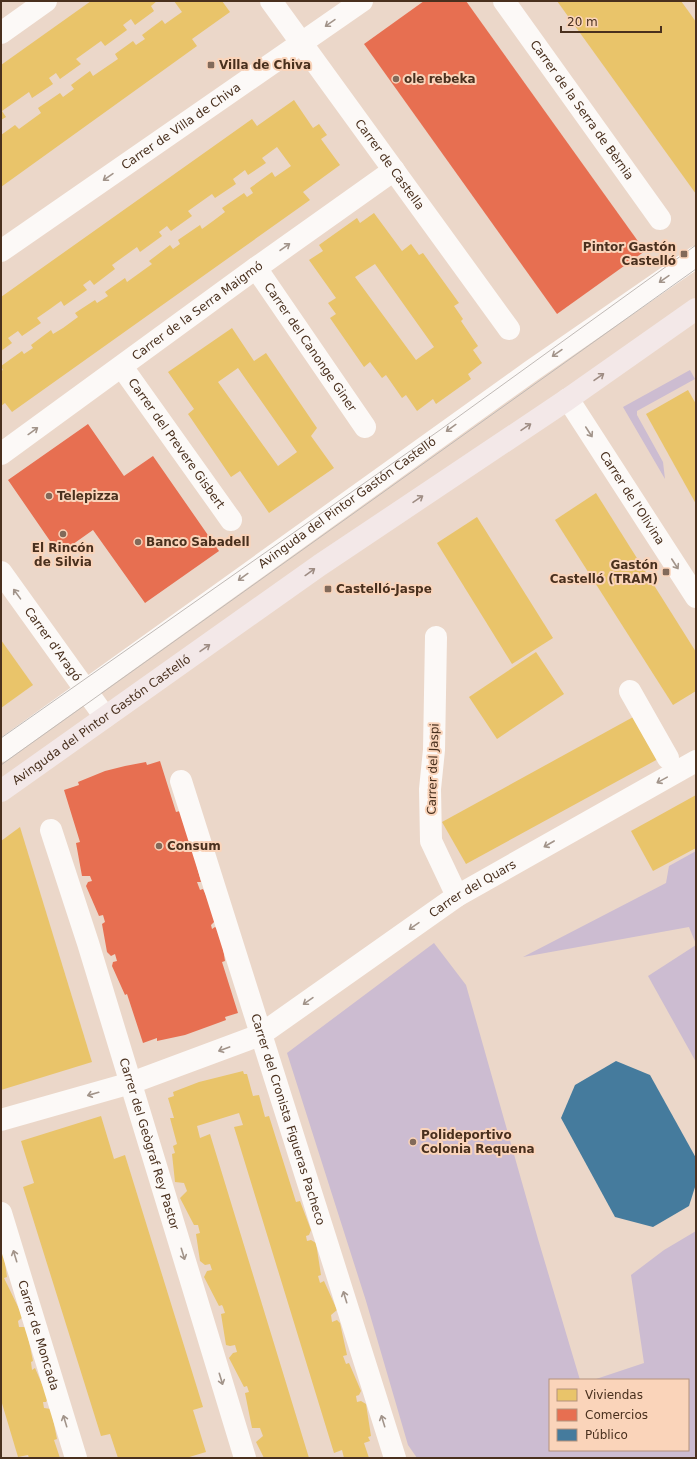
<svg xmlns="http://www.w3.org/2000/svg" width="697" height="1459" viewBox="0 0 697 1459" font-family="'DejaVu Sans',sans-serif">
	<rect width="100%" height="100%" fill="#ebd7c9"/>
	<g fill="#ccbcd1">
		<polygon points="690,370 695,379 637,411 637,415 663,462 665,479 623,407"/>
		<polygon points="696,851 696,944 689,927 523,957 666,883 669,866"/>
		<polygon points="434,943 466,985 538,1239 580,1380 550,1380 550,1450 688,1450 688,1380 593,1380 644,1363 631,1275 664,1250 696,1231 696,1458 417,1458 408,1445 366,1301 287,1053"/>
		<polygon points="696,945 696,1062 648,976"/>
	</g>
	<g fill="#e9c46a" fill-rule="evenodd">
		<polygon points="91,1 157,1 151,6 154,11 135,25 131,19 123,25 127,30 105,46 101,41 76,59 81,64 60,79 56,73 49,78 53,84 32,98 29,92 2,111 6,117 1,120 1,65"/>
		<polygon points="174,1 222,1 230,12 192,39 197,46 1,187 1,135 15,125 19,129 41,113 38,108 60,93 63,97 74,89 71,85 90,71 93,76 118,59 115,54 133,41 136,45 145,39 142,35 162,20 165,24 182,12"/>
		<polygon points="557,1 681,1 689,12 696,22 696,194"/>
		<polygon points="294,100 313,128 319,124 327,135 321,139 340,165 303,192 310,200 12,412 5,403 1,406 1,371 3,370 1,366 22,351 24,354 33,348 31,345 51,330 53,334 63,328 78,317 75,313 95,300 97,303 108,296 105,292 125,278 127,282 152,264 149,261 170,245 173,249 180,244 178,240 200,225 202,229 213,221 225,212 222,208 244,193 247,197 253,193 250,188 272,172 275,177 291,166 277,147 262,158 266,163 248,175 245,170 233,179 236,184 215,198 212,194 188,211 192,216 171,231 167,226 159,232 162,236 140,252 137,247 112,265 115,269 94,285 90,280 83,285 87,290 64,306 61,301 50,309 37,318 41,323 22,336 18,331 8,338 12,343 1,351 1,297 252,119 257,126"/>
		<path d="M374,213L402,251L411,244L419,255L423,253L459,303L454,306L463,319L461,321L478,346L473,350L482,363L468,374L471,379L436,404L433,399L417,411L406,395L402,398L386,375L382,378L370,362L364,367L330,318L336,314L328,303L336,298L309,260L323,251L319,245L333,235L357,218L360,223ZM375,264L434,347L416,360L355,277Z"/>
		<path d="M232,328L254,361L266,353L317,428L311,436L334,468L269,513L240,471L231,477L188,414L194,409L168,372ZM238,368L297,452L278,466L218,382Z"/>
		<polygon points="688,390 696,404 696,504 646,414"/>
		<polygon points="596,493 696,652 696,691 673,705 555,520"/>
		<polygon points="477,517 553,638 512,664 437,543"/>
		<polygon points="1,640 33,685 1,708"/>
		<polygon points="536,652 564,694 497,739 469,697"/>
		<polygon points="635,716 658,759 466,864 442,822"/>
		<polygon points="696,795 696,848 653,871 631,831"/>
		<polygon points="20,827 92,1062 1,1090 1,841"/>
		<polygon points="243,1071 244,1074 247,1074 253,1096 259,1095 265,1117 269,1116 296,1202 300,1201 311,1230 309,1235 306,1236 307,1241 311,1240 316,1243 321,1275 318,1276 320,1283 324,1281 337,1310 331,1315 332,1322 337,1320 340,1323 347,1355 343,1356 346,1364 349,1363 361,1391 359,1395 356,1396 357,1402 361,1401 366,1404 371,1436 368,1437 370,1441 364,1443 369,1458 344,1458 342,1450 334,1453 234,1127 243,1125 239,1113 197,1126 200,1138 210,1134 309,1458 264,1458 256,1442 263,1436 260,1428 252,1428 245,1393 249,1392 247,1386 244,1387 229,1358 233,1353 237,1352 235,1345 230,1346 226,1345 221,1314 225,1313 223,1307 222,1305 219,1306 204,1277 207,1271 212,1270 210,1264 205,1265 200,1261 196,1234 200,1233 198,1225 194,1225 180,1198 187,1191 184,1183 175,1182 172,1154 175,1153 173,1146 177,1144 170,1118 174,1118 168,1098 174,1096 173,1092 199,1082"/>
		<polygon points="101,1116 114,1159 125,1155 203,1407 193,1410 206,1452 186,1458 118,1458 110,1434 101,1436 23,1187 34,1183 21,1141"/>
		<polygon points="1,1248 3,1249 7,1277 4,1278 23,1317 18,1321 19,1327 26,1327 33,1361 31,1362 32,1370 35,1368 48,1398 46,1402 43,1402 44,1408 51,1409 57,1439 54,1440 60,1458 29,1458 28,1455 18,1457 1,1400"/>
	</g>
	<g fill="#e76f51">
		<polygon points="424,1 466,1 645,251 557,314 364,44"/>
		<polygon points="88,424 124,476 153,456 219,551 145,603 93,530 59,554 8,480"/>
		<polygon points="160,761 176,812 180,811 193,840 186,845 188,849 192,847 201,882 197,882 200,890 203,889 206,895 216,920 211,925 212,929 215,927 220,930 225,961 222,962 238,1013 225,1017 226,1020 218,1023 185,1035 157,1041 157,1038 143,1043 127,994 125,995 112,966 113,962 117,961 115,954 111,956 107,952 102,924 105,922 103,915 99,916 86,886 88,882 92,881 90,876 82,876 76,843 80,842 64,790 79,785 78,782 105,771 125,766 146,762 147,765"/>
	</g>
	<polygon fill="#457b9d" points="616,1061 650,1075 696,1158 696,1184 689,1206 653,1227 615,1217 561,1118 575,1085"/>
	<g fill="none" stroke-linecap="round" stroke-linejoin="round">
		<g stroke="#fcf9f7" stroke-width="22">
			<path id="s1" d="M271,1L509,329"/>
			<path id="s2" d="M504,1L660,219"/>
			<polyline points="1,33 46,1"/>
			<path id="s3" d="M1,251L362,1"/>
			<path id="s4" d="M256,268L365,427"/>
			<path id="s5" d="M122,367L231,520"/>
			<path id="s6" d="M568,399L696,597"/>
			<path id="s7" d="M1,454L256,268L394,170"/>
			<path id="s8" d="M1,572L105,717"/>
			<polyline points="436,637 434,750 430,789 431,841 457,896"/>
			<polyline points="630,691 668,758"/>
			<path id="s9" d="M1,751L531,371L696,257"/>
			<path id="s10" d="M181,781L395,1458"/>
			<path id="s11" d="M51,830L88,943L245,1458"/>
			<path id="s12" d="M1,1120L131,1083L260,1035L457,896L696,761"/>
			<path id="s13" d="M1,1213L76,1458"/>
		</g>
		<path stroke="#f3e8e8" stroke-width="22" id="s14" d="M1,791L320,565L568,399L696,309"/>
		<g stroke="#c0bab6" stroke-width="1">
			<polyline points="1,738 440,430 696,245"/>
			<polyline points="1,765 696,269"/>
		</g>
	</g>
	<defs><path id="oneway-shaft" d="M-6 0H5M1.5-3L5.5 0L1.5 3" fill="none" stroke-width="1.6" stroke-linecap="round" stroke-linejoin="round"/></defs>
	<g stroke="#a2948a">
		<use href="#oneway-shaft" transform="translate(330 23) rotate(145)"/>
		<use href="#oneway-shaft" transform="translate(108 177) rotate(145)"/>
		<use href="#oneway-shaft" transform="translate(285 247) rotate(-35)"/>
		<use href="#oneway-shaft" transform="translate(664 279) rotate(145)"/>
		<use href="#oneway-shaft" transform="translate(557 353) rotate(145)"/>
		<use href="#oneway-shaft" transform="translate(451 428) rotate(144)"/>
		<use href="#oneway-shaft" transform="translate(33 431) rotate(-36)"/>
		<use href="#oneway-shaft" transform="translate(589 432) rotate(57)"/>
		<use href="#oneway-shaft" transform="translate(675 564) rotate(57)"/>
		<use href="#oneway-shaft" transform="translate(243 577) rotate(144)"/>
		<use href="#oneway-shaft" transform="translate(17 594) rotate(-126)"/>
		<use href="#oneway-shaft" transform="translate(662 780) rotate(151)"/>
		<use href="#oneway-shaft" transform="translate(549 844) rotate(150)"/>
		<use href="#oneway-shaft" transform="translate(414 926) rotate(145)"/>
		<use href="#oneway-shaft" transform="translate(308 1001) rotate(145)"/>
		<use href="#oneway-shaft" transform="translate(224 1049) rotate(160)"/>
		<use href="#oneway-shaft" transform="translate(93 1094) rotate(164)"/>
		<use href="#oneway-shaft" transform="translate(183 1254) rotate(73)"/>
		<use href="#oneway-shaft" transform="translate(15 1256) rotate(-107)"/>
		<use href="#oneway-shaft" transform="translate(345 1297) rotate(-107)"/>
		<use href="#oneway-shaft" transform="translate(221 1379) rotate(73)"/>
		<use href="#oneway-shaft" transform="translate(65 1421) rotate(-107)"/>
		<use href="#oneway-shaft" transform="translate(383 1421) rotate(-107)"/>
	</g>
	<g stroke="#9e8c83">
		<use href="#oneway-shaft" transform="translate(599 377) rotate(-35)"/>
		<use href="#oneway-shaft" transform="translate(526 427) rotate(-34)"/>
		<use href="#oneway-shaft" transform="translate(418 499) rotate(-34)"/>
		<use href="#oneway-shaft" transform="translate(310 572) rotate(-36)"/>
		<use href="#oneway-shaft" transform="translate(205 648) rotate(-35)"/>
	</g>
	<g fill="#826a5a" stroke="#fad4ba" stroke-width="1.5">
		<rect x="207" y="61" width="8" height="8" rx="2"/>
		<circle cx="396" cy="79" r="4"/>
		<rect x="680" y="250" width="8" height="8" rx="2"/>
		<circle cx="49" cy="496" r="4"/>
		<circle cx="63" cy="534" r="4"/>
		<circle cx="138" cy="542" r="4"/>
		<rect x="662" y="568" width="8" height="8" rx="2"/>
		<rect x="324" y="585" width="8" height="8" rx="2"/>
		<circle cx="159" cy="846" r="4"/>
		<circle cx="413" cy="1142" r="4"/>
	</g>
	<g text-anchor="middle" stroke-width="4" stroke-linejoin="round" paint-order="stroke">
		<g font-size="12" font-weight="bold" fill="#49301e" stroke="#fad4ba" text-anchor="start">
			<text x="219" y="69">Villa de Chiva</text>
			<text x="404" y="83">ole rebeka</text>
			<text x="676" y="251" text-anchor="end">Pintor Gastón<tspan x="676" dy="14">Castelló</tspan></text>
			<text x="57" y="500">Telepizza</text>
			<text x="146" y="546">Banco Sabadell</text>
			<text x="63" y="552" text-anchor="middle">El Rincón<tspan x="63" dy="14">de Silvia</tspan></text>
			<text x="658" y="569" text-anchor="end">Gastón<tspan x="658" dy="14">Castelló (TRAM)</tspan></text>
			<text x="336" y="593">Castelló-Jaspe</text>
			<text x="167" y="850">Consum</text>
			<text x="421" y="1139">Polideportivo<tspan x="421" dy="14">Colonia Requena</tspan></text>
		</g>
		<g font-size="12" fill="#49301e" stroke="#fad4ba">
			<text dy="4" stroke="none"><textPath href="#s2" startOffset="134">Carrer de la Serra de Bèrnia</textPath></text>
			<text dy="4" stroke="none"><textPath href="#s3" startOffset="219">Carrer de Villa de Chiva</textPath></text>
			<text dy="4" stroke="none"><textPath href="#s1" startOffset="202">Carrer de Castella</textPath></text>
			<text dy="4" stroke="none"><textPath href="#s7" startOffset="243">Carrer de la Serra Maigmó</textPath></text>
			<text dy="4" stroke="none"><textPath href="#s4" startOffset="96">Carrer del Canonge Giner</textPath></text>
			<text dy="4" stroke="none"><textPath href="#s5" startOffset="94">Carrer del Prevere Gisbert</textPath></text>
			<text dy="4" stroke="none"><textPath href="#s6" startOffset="118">Carrer de l'Olivina</textPath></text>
			<text dy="4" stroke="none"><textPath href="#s9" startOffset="426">Avinguda del Pintor Gastón Castelló</textPath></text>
			<text dy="4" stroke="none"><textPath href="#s8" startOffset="89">Carrer d'Aragó</textPath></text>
			<text dy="4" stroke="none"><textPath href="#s14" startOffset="123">Avinguda del Pintor Gastón Castelló</textPath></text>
			<text transform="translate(433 769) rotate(-88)" y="4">Carrer del Jaspi</text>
			<text dy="4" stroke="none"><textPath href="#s12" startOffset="531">Carrer del Quars</textPath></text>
			<text dy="4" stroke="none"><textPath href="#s10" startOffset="355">Carrer del Cronista Figueras Pacheco</textPath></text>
			<text dy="4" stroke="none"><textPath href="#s11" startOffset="329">Carrer del Geògraf Rey Pastor</textPath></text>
			<text dy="4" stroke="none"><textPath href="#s13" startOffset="128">Carrer de Moncada</textPath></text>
		</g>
	</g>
	<rect width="697" height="1459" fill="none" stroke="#49301e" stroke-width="4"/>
	<rect x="549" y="1379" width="140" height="72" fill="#fad4ba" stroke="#b3927c"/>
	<rect x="557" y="1389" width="20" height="12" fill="#e9c46a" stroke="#b3927c"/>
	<text x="585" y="1399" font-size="12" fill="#49301e">Viviendas</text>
	<rect x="557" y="1409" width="20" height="12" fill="#e76f51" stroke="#b3927c"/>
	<text x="585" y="1419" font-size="12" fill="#49301e">Comercios</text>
	<rect x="557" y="1429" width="20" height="12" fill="#457b9d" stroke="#b3927c"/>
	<text x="585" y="1439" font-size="12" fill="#49301e">Público</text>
	<path d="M561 26v6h100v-6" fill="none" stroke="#49301e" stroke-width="2"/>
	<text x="567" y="26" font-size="12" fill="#49301e" stroke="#fad4ba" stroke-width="3" paint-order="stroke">20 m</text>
</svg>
